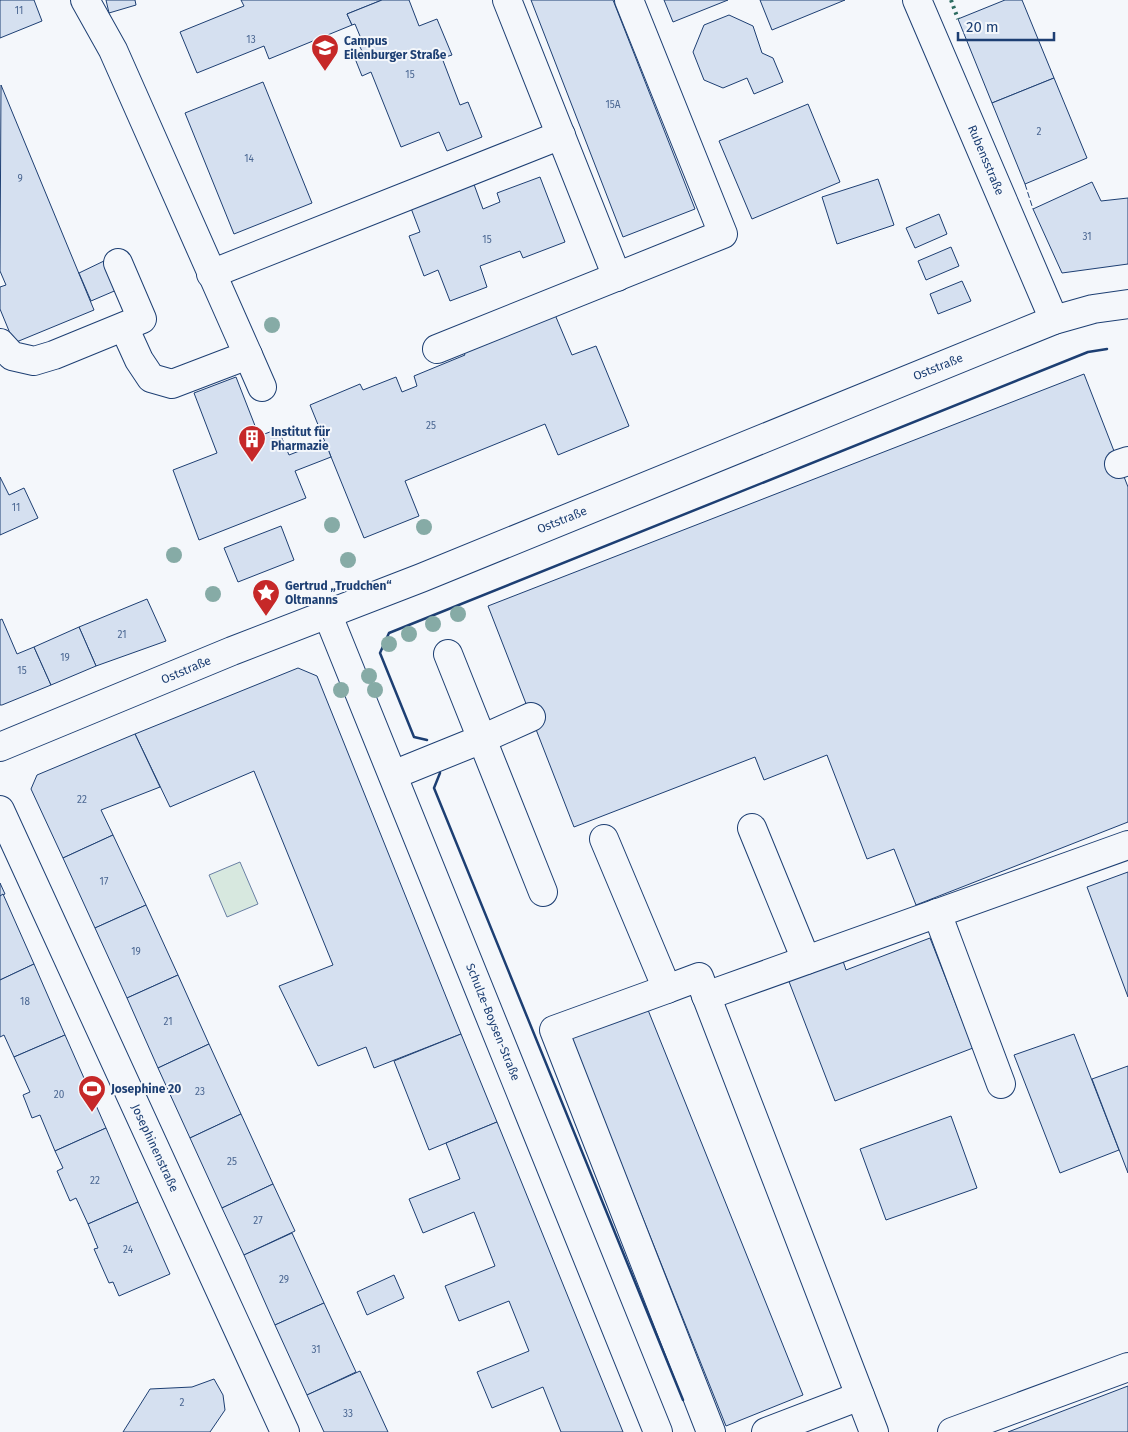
<svg xmlns="http://www.w3.org/2000/svg" width="1128" height="1432" viewBox="0 0 1128 1432" font-family="'Fira Sans',sans-serif">
	<rect width="100%" height="100%" fill="#f4f7fb"/>
	<polygon fill="#d7e8df" stroke="#687fa3" points="240,862 258,904 227,917 209,875"/>
	<g fill="#d5e0f0" stroke="#1d3f73">
		<polygon points="0,0 34,0 42,21 0,38"/>
		<polygon points="106,0 135,0 136,5 109,13"/>
		<polygon points="241,0 382,0 347,14 352,25 269,59 264,46 197,73 180,32 244,6"/>
		<polygon points="382,0 409,0 419,26 437,19 452,55 442,58 460,105 468,102 482,137 447,151 439,132 401,147 371,72 362,76 354,56 363,53 358,43 362,41 355,24 352,25 347,14"/>
		<polygon points="531,0 613,0 695,209 623,237"/>
		<polygon points="664,0 728,0 673,22"/>
		<polygon points="760,0 845,0 772,30"/>
		<polygon points="1005,0 1022,0 1054,78 992,103 958,19"/>
		<polygon points="729,15 753,26 762,53 773,58 783,82 754,94 747,78 723,88 704,80 693,52 704,25"/>
		<polygon points="1054,78 1087,158 1025,184 992,103"/>
		<polygon points="263,82 312,203 234,234 185,113"/>
		<polygon points="1,85 94,310 14,343 0,309 0,287 6,285 0,271"/>
		<polygon points="808,104 840,182 752,219 719,141"/>
		<polygon points="540,177 565,242 523,258 520,251 480,266 487,287 450,301 438,270 424,276 409,236 420,232 409,203 472,179 483,209 500,202 497,193"/>
		<polygon points="878,179 894,225 837,244 822,197"/>
		<polygon points="1092,182 1101,201 1128,198 1128,264 1062,273 1033,209"/>
		<polygon points="939,214 947,234 915,248 906,228"/>
		<polygon points="951,247 959,266 926,280 918,261"/>
		<polygon points="106,260 119,289 91,301 79,273"/>
		<polygon points="962,281 971,301 938,314 930,294"/>
		<polygon points="553,310 572,355 596,346 629,426 558,455 545,424 405,481 419,516 364,538 310,405 360,384 363,390 396,377 402,392 417,386 414,376 465,355 463,351"/>
		<polygon points="1084,374 1128,487 1128,822 916,905 894,849 867,859 827,755 764,780 755,757 574,827 488,606"/>
		<polygon points="236,377 259,436 278,429 289,455 325,441 331,457 295,471 306,498 199,540 173,470 217,453 194,393"/>
		<polygon points="0,477 9,495 24,488 38,518 0,535"/>
		<polygon points="281,526 294,560 238,582 224,548"/>
		<polygon points="147,599 166,641 96,666 79,627"/>
		<polygon points="2,619 17,654 34,647 51,685 2,705 0,705 0,620"/>
		<polygon points="79,627 96,666 51,685 34,647"/>
		<polygon points="298,668 317,676 461,1034 374,1068 366,1047 318,1066 279,986 333,965 254,771 170,807 135,734"/>
		<polygon points="135,734 160,787 101,810 113,835 63,858 31,789 37,775"/>
		<polygon points="113,835 146,905 95,928 63,858"/>
		<polygon points="1128,872 1128,997 1087,887"/>
		<polygon points="0,883 5,894 0,896"/>
		<polygon points="3,894 34,964 0,980 0,896"/>
		<polygon points="146,905 178,975 127,998 95,928"/>
		<polygon points="930,938 973,1048 835,1101 788,979 842,958 846,970"/>
		<polygon points="34,964 65,1035 14,1057 4,1035 0,1037 0,980"/>
		<polygon points="178,975 209,1044 158,1068 127,998"/>
		<polygon points="646,1005 803,1395 726,1426 570,1036"/>
		<polygon points="461,1034 497,1122 429,1150 394,1061"/>
		<polygon points="1074,1034 1119,1150 1060,1173 1014,1055"/>
		<polygon points="65,1035 106,1128 55,1151 40,1115 32,1118 23,1095 30,1092 14,1057"/>
		<polygon points="209,1044 241,1114 190,1138 158,1068"/>
		<polygon points="1128,1066 1128,1173 1092,1079"/>
		<polygon points="241,1114 273,1184 222,1208 190,1138"/>
		<polygon points="951,1116 977,1188 886,1220 860,1149"/>
		<polygon points="497,1122 508,1149 623,1432 561,1432 543,1387 492,1408 477,1372 529,1351 509,1301 459,1321 445,1286 495,1266 474,1212 423,1233 409,1199 460,1179 446,1143"/>
		<polygon points="106,1128 138,1202 88,1224 76,1198 70,1201 57,1171 63,1168 55,1151"/>
		<polygon points="273,1184 295,1231 244,1255 222,1208"/>
		<polygon points="138,1202 170,1274 119,1296 113,1282 109,1283 94,1249 98,1248 88,1224"/>
		<polygon points="292,1233 324,1303 275,1325 244,1255"/>
		<polygon points="394,1275 404,1298 367,1315 357,1292"/>
		<polygon points="324,1303 356,1372 307,1395 275,1325"/>
		<polygon points="360,1371 388,1432 324,1432 307,1395"/>
		<polygon points="214,1379 223,1395 225,1410 210,1432 123,1432 150,1389 192,1387"/>
		<polygon points="1128,1386 1128,1432 1008,1432"/>
	</g>
	<g fill="none" stroke-linecap="round" stroke-linejoin="round">
		<defs>
			<g id="minor">
				<polyline points="85,0 113,50 248,355 172,384 151,378 139,360 124,327"/>
				<polyline points="507,0 617,277"/>
				<polyline points="917,0 1054,320"/>
				<polyline points="211,274 561,135"/>
				<polyline points="0,343 12,356 34,361 54,355 142,319 118,263"/>
				<polyline points="437,349 723,234 629,0"/>
				<polyline points="248,355 262,387"/>
				<polyline points="1119,464 1128,461"/>
				<polyline points="327,613 658,1432"/>
				<polyline points="448,654 543,892"/>
				<polyline points="0,747 232,651 421,578 1054,320 1093,309 1128,304"/>
				<polyline points="393,775 482,739 531,717"/>
				<polyline points="0,810 285,1432"/>
				<polyline points="752,828 806,960"/>
				<polyline points="604,839 667,989 699,977 874,1432"/>
				<polyline points="937,913 1001,1084"/>
				<polyline points="667,989 554,1030 711,1432"/>
				<polyline points="706,996 1128,845"/>
				<polyline points="766,1432 860,1396"/>
				<polyline points="952,1432 1128,1367"/>
			</g>
		</defs>
		<use href="#minor" stroke="#1d3f73" stroke-width="30"/>
		<use href="#minor" stroke="#f4f7fb" stroke-width="28"/>
		<polyline stroke="#2c6c60" stroke-width="4" stroke-dasharray="2.5 4" stroke-linecap="butt" points="951,0 958,19"/>
		<polyline stroke="#1d3f73" stroke-width="1" stroke-dasharray="6 2.5" stroke-linecap="butt" points="1025,184 1033,209"/>
		<g stroke="#1d3f73" stroke-width="2.5">
			<polyline points="427,740 414,737 380,653 389,633 1088,352 1107,349"/>
			<polyline points="440,773 434,788 683,1400"/>
		</g>
	</g>
	<g fill="#86aba6">
		<circle cx="272" cy="325" r="8"/>
		<circle cx="332" cy="525" r="8"/>
		<circle cx="424" cy="527" r="8"/>
		<circle cx="174" cy="555" r="8"/>
		<circle cx="348" cy="560" r="8"/>
		<circle cx="213" cy="594" r="8"/>
		<circle cx="458" cy="614" r="8"/>
		<circle cx="433" cy="624" r="8"/>
		<circle cx="409" cy="634" r="8"/>
		<circle cx="389" cy="644" r="8"/>
		<circle cx="369" cy="676" r="8"/>
		<circle cx="341" cy="690" r="8"/>
		<circle cx="375" cy="690" r="8"/>
	</g>
	<defs>
		<symbol id="university-pin" viewBox="-11 -11 22 30"><path d="M0 17L-7.5 6A9.5 9.5 0 1 1 7.5 6Z" fill="#c62828" stroke="#f4f7fb"/><path d="M0-5L7-2L0 1L-7-2ZM-4 1L0 2.5L4 1V4Q0 6-4 4Z" fill="#fff"/></symbol>
		<symbol id="building-pin" viewBox="-11 -11 22 30"><path d="M0 17L-7.5 6A9.5 9.5 0 1 1 7.5 6Z" fill="#c62828" stroke="#f4f7fb"/><path d="M-4-6H4V6H1V3H-1V6H-4ZM-2.5-4.3h1.7v1.8h-1.7ZM.8-4.3h1.7v1.8H.8ZM-2.5-1h1.7V.8h-1.7ZM.8-1h1.7V.8H.8Z" fill="#fff"/></symbol>
		<symbol id="sight-pin" viewBox="-11 -11 22 30"><path d="M0 17L-7.5 6A9.5 9.5 0 1 1 7.5 6Z" fill="#c62828" stroke="#f4f7fb"/><path d="M0-6L1.8-2.2L6-1.7L2.9 1.2L3.7 5.4L0 3.3L-3.7 5.4L-2.9 1.2L-6-1.7L-1.8-2.2Z" fill="#fff"/></symbol>
		<symbol id="stadium-pin" viewBox="-11 -11 22 30"><path d="M0 17L-7.5 6A9.5 9.5 0 1 1 7.5 6Z" fill="#c62828" stroke="#f4f7fb"/><path d="M0-5a6.5 5 0 1 0 0 10a6.5 5 0 1 0 0-10ZM-3.5-1.8h7v3.6h-7Z" fill="#fff"/></symbol>
	</defs>
	<g fill-rule="evenodd">
		<use href="#university-pin" x="309" y="32" width="32" height="43"/>
		<use href="#building-pin" x="236" y="423" width="32" height="43"/>
		<use href="#sight-pin" x="250" y="577" width="32" height="43"/>
		<use href="#stadium-pin" x="76" y="1073" width="32" height="43"/>
	</g>
	<g text-anchor="middle" stroke-width="4" stroke-linejoin="round" paint-order="stroke">
		<g font-size="10" fill="#4b6792">
			<text x="19" y="14">11</text>
			<text x="251" y="43">13</text>
			<text x="410" y="78">15</text>
			<text x="613" y="108">15A</text>
			<text x="1039" y="135">2</text>
			<text x="249" y="162">14</text>
			<text x="20" y="182">9</text>
			<text x="1087" y="240">31</text>
			<text x="487" y="243">15</text>
			<text x="431" y="429">25</text>
			<text x="16" y="511">11</text>
			<text x="122" y="638">21</text>
			<text x="65" y="661">19</text>
			<text x="22" y="674">15</text>
			<text x="82" y="803">22</text>
			<text x="104" y="885">17</text>
			<text x="136" y="955">19</text>
			<text x="25" y="1005">18</text>
			<text x="168" y="1025">21</text>
			<text x="200" y="1095">23</text>
			<text x="59" y="1098">20</text>
			<text x="232" y="1165">25</text>
			<text x="95" y="1184">22</text>
			<text x="258" y="1224">27</text>
			<text x="128" y="1253">24</text>
			<text x="284" y="1283">29</text>
			<text x="316" y="1353">31</text>
			<text x="182" y="1406">2</text>
			<text x="348" y="1417">33</text>
		</g>
		<g font-size="12" font-weight="bold" fill="#1d3f73" stroke="#f4f7fb" text-anchor="start">
			<text x="344" y="45">Campus<tspan x="344" dy="14">Eilenburger Straße</tspan></text>
			<text x="271" y="436">Institut für<tspan x="271" dy="14">Pharmazie</tspan></text>
			<text x="285" y="590">Gertrud „Trudchen“<tspan x="285" dy="14">Oltmanns</tspan></text>
			<text x="111" y="1093">Josephine 20</text>
		</g>
		<g font-size="12" fill="#1d3f73" stroke="#f4f7fb">
			<text transform="translate(986 160) rotate(67)" y="4">Rubensstraße</text>
			<text transform="translate(938 367) rotate(-22)" y="4">Oststraße</text>
			<text transform="translate(562 520) rotate(-22)" y="4">Oststraße</text>
			<text transform="translate(186 670) rotate(-23)" y="4">Oststraße</text>
			<text transform="translate(493 1022) rotate(68)" y="4">Schulze-Boysen-Straße</text>
			<text transform="translate(155 1148) rotate(65)" y="4">Josephinenstraße</text>
		</g>
	</g>
	<path d="M958 32v8h96v-8" fill="none" stroke="#1d3f73" stroke-width="2.5"/>
	<text x="966" y="32" font-size="15" fill="#1d3f73" stroke="#f4f7fb" stroke-width="4" paint-order="stroke">20 m</text>
</svg>
